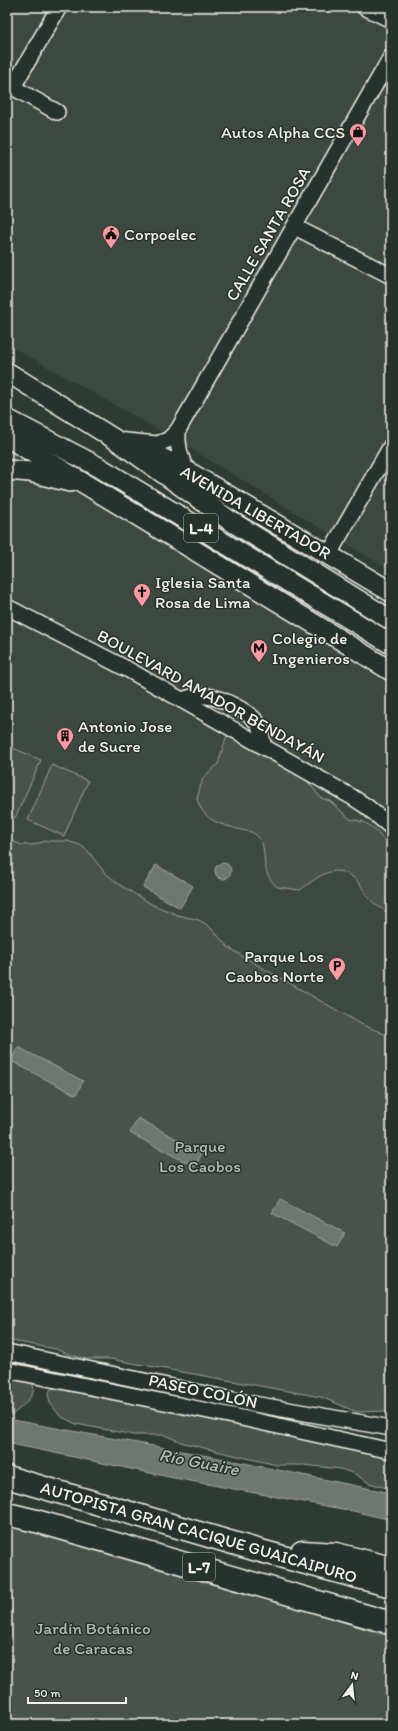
<svg xmlns="http://www.w3.org/2000/svg" width="398" height="1731" viewBox="0 0 398 1731" font-family="Itim,sans-serif">
	<rect width="100%" height="100%" fill="#2e3b34"/>
	<filter id="ink" filterUnits="userSpaceOnUse"><feTurbulence type="fractalNoise" baseFrequency=".025" numOctaves="2"/><feDisplacementMap in="SourceGraphic" scale="8" xChannelSelector="R" yChannelSelector="G"/><feConvolveMatrix kernelMatrix="1 2 1 2 8 2 1 2 1" color-interpolation-filters="sRGB"/></filter>
	<g filter="url(#ink)">
		<g fill="#3c4841">
			<polygon points="7,7 391,7 391,571 166,434 7,344"/>
			<polygon points="7,447 391,679 391,1045 7,842"/>
		</g>
		<g fill="#48524c" stroke="#9ea29a">
			<path d="M230,730L296,767L321,798L330,801L350,819L364,822L372,827L391,847V917C386,909 376,907 370,899C365,893 362,886 357,881C336,860 318,877 300,890L277,887C272,882 267,876 266,869C262,857 267,844 256,835C252,831 246,831 241,830C221,824 203,822 197,798L203,778L218,764L227,735Z"/>
			<polygon points="8,746 41,760 15,818 7,814 7,749"/>
			<polygon points="52,765 88,781 64,836 28,820"/>
			<polygon points="7,839 22,845 33,845 45,841 67,841 80,845 88,851 105,873 123,887 153,905 178,915 199,920 209,926 228,947 242,956 361,1024 391,1037 391,1413 385,1411 357,1412 321,1397 110,1359 87,1359 67,1354 56,1349 7,1340"/>
			<path d="M7,1373C14,1376 26,1377 31,1382C42,1394 15,1412 7,1419Z"/>
			<polygon points="61,1386 391,1448 391,1489 369,1483 355,1474 341,1469 304,1465 277,1465 212,1450 184,1443 164,1435 134,1435 76,1424 60,1416 50,1403 48,1394 51,1389"/>
			<polygon points="7,1522 243,1591 391,1637 391,1724 7,1724"/>
		</g>
		<g fill="#6f7770" stroke="#a4a8a0">
			<circle cx="223" cy="871" r="8"/>
			<polygon points="156,865 193,886 180,908 143,887"/>
			<polygon points="18,1047 83,1081 76,1095 11,1061"/>
			<polygon points="138,1118 202,1153 195,1167 130,1133"/>
			<polygon points="280,1199 345,1233 337,1247 272,1213"/>
			<polygon points="7,1419 219,1458 391,1493 391,1520 353,1511 174,1478 7,1443"/>
		</g>
		<g fill="none" stroke-linecap="round" stroke-linejoin="round">
			<defs>
				<g id="minor">
					<polyline points="364,7 391,20"/>
					<polyline points="7,84 57,112"/>
					<polyline points="13,87 59,7"/>
					<polyline points="295,227 391,276"/>
					<path d="M178,430C177,446 180,457 187,471"/>
					<polyline points="116,440 157,444 168,440 178,430 391,57"/>
					<polyline points="329,554 391,446"/>
					<polyline points="7,607 127,669 352,797 366,806 391,827"/>
					<path d="M182,700C190,697 197,695 206,696C220,697 251,712 258,724C262,731 262,738 263,745"/>
					<polyline points="7,1352 248,1403 391,1428"/>
					<polyline points="7,1370 233,1416 391,1451"/>
				</g>
				<g id="major">
					<polyline points="7,372 116,440 229,520 391,620"/>
					<polyline points="7,419 97,466 391,644"/>
					<polyline points="7,437 181,542 391,671"/>
					<polyline points="150,452 187,471 391,592"/>
					<polyline points="7,470 30,472 70,482"/>
				</g>
				<g id="highway">
					<polyline points="7,1477 257,1550 391,1586"/>
					<polyline points="7,1514 36,1521 391,1623"/>
					<polyline points="302,1552 336,1554 391,1568"/>
				</g>
			</defs>
			<use href="#minor" stroke="#f4f1e8" stroke-width="18"/>
			<use href="#major" stroke="#f4f1e8" stroke-width="22"/>
			<use href="#highway" stroke="#f4f1e8" stroke-width="25"/>
			<use href="#minor" stroke="#26332d" stroke-width="15"/>
			<use href="#major" stroke="#26332d" stroke-width="19"/>
			<use href="#highway" stroke="#26332d" stroke-width="22"/>
		</g>
	</g>
	<defs>
		<symbol id="shop-pin" viewBox="-11 -11 22 30"><path d="M0 17L-7.5 6A9.5 9.5 0 1 1 7.5 6Z" fill="#ff9aa2" stroke="#26332d"/><path d="M-5-2.5h2.3a2.7 3.5 0 0 1 5.4 0H5L5.5 6h-11ZM-1.5-2.5h3a1.5 2.3 0 0 0-3 0Z" fill="#111"/></symbol>
		<symbol id="civic-pin" viewBox="-11 -11 22 30"><path d="M0 17L-7.5 6A9.5 9.5 0 1 1 7.5 6Z" fill="#ff9aa2" stroke="#26332d"/><path d="M-.6-6.5H3V-4.5H.6V-3L4-1V1h2V6H-6V1h2V-1L-.6-3ZM-1.2 2.5V6h2.4V2.5Z" fill="#111"/></symbol>
		<symbol id="church-pin" viewBox="-11 -11 22 30"><path d="M0 17L-7.5 6A9.5 9.5 0 1 1 7.5 6Z" fill="#ff9aa2" stroke="#26332d"/><path d="M-1.2-6h2.4v3.5h3.3v2.4h-3.3V6h-2.4V-.1h-3.3v-2.4h3.3Z" fill="#111"/></symbol>
		<symbol id="metro-pin" viewBox="-11 -11 22 30"><path d="M0 17L-7.5 6A9.5 9.5 0 1 1 7.5 6Z" fill="#ff9aa2" stroke="#26332d"/><path d="M-5.5 5V-5H-3L0 0L3-5H5.5V5H3V-.5L0 4L-3-.5V5Z" fill="#111"/></symbol>
		<symbol id="building-pin" viewBox="-11 -11 22 30"><path d="M0 17L-7.5 6A9.5 9.5 0 1 1 7.5 6Z" fill="#ff9aa2" stroke="#26332d"/><path d="M-4-6H4V6H1V3H-1V6H-4ZM-2.5-4.3h1.7v1.8h-1.7ZM.8-4.3h1.7v1.8H.8ZM-2.5-1h1.7V.8h-1.7ZM.8-1h1.7V.8H.8Z" fill="#111"/></symbol>
		<symbol id="parking-pin" viewBox="-11 -11 22 30"><path d="M0 17L-7.5 6A9.5 9.5 0 1 1 7.5 6Z" fill="#ff9aa2" stroke="#26332d"/><path d="M-3.5-5.5H1a3.5 3.5 0 0 1 0 7H-1V5.5H-3.5ZM-1-3.4V-.6H.8a1.4 1.4 0 0 0 0-2.8Z" fill="#111"/></symbol>
	</defs>
	<g fill-rule="evenodd">
		<use href="#shop-pin" x="348" y="122" width="20" height="27"/>
		<use href="#civic-pin" x="101" y="224" width="20" height="27"/>
		<use href="#church-pin" x="132" y="582" width="20" height="27"/>
		<use href="#metro-pin" x="249" y="638" width="20" height="27"/>
		<use href="#building-pin" x="55" y="726" width="20" height="27"/>
		<use href="#parking-pin" x="327" y="956" width="20" height="27"/>
	</g>
	<g text-anchor="middle" stroke-width="3" stroke-linejoin="round" paint-order="stroke">
		<g fill="#26332d" stroke="#b6b8b0" stroke-width="1">
			<rect x="184" y="514" width="34" height="28" rx="3"/>
			<rect x="183" y="1553" width="32" height="28" rx="3"/>
		</g>
		<g font-size="16" font-weight="bold" fill="#f4f1e8">
			<text x="201" y="534">L-4</text>
			<text x="199" y="1573">L-7</text>
		</g>
		<g font-size="17" fill="#f4f1e8" stroke="#26332d" text-anchor="start">
			<text x="345" y="138" text-anchor="end">Autos Alpha CCS</text>
			<text x="124" y="240">Corpoelec</text>
			<text x="155" y="588">Iglesia Santa<tspan x="155" dy="20">Rosa de Lima</tspan></text>
			<text x="272" y="644">Colegio de<tspan x="272" dy="20">Ingenieros</tspan></text>
			<text x="78" y="732">Antonio Jose<tspan x="78" dy="20">de Sucre</tspan></text>
			<text x="324" y="962" text-anchor="end">Parque Los<tspan x="324" dy="20">Caobos Norte</tspan></text>
		</g>
		<g font-size="17" fill="#f4f1e8" stroke="#26332d">
			<text transform="translate(268 234) rotate(-60)" y="6">CALLE SANTA ROSA</text>
			<text transform="translate(256 512) rotate(30)" y="6">AVENIDA LIBERTADOR</text>
			<text transform="translate(211 696) rotate(29)" y="6">BOULEVARD AMADOR BENDAYÁN</text>
			<text transform="translate(203 1391) rotate(12)" y="6">PASEO COLÓN</text>
			<text transform="translate(199 1532) rotate(16)" y="6">AUTOPISTA GRAN CACIQUE GUAICAIPURO</text>
		</g>
		<g font-size="17" fill="#b8b9b1" stroke="#26332d">
			<text x="200" y="1152">Parque<tspan x="200" dy="20">Los Caobos</tspan></text>
			<text x="93" y="1634">Jardín Botánico<tspan x="93" dy="20">de Caracas</tspan></text>
		</g>
		<g font-size="18" font-style="italic" fill="#b8bab2" stroke="#26332d">
			<text transform="translate(199 1462) rotate(11)" y="6">Río Guaire</text>
		</g>
	</g>
	<rect width="398" height="1731" fill="none" stroke="#26332d" stroke-width="24"/>
	<rect x="12" y="12" width="374" height="1707" fill="none" stroke="#f4f1e8" stroke-width="1.5" filter="url(#ink)"/>
	<g transform="translate(352 1685) rotate(15)" stroke="#26332d" stroke-width="3" paint-order="stroke">
	<path d="M0-3L7 15L0 10L-7 15Z" fill="#f4f1e8"/>
	<text y="-6" font-size="11" font-weight="bold" text-anchor="middle" fill="#f4f1e8">N</text>
	</g>
	<path d="M28 1697v6h98v-6" fill="none" stroke="#f4f1e8" stroke-width="2"/>
	<text x="34" y="1697" font-size="12" fill="#f4f1e8" stroke="#26332d" stroke-width="3" paint-order="stroke">50 m</text>
</svg>
